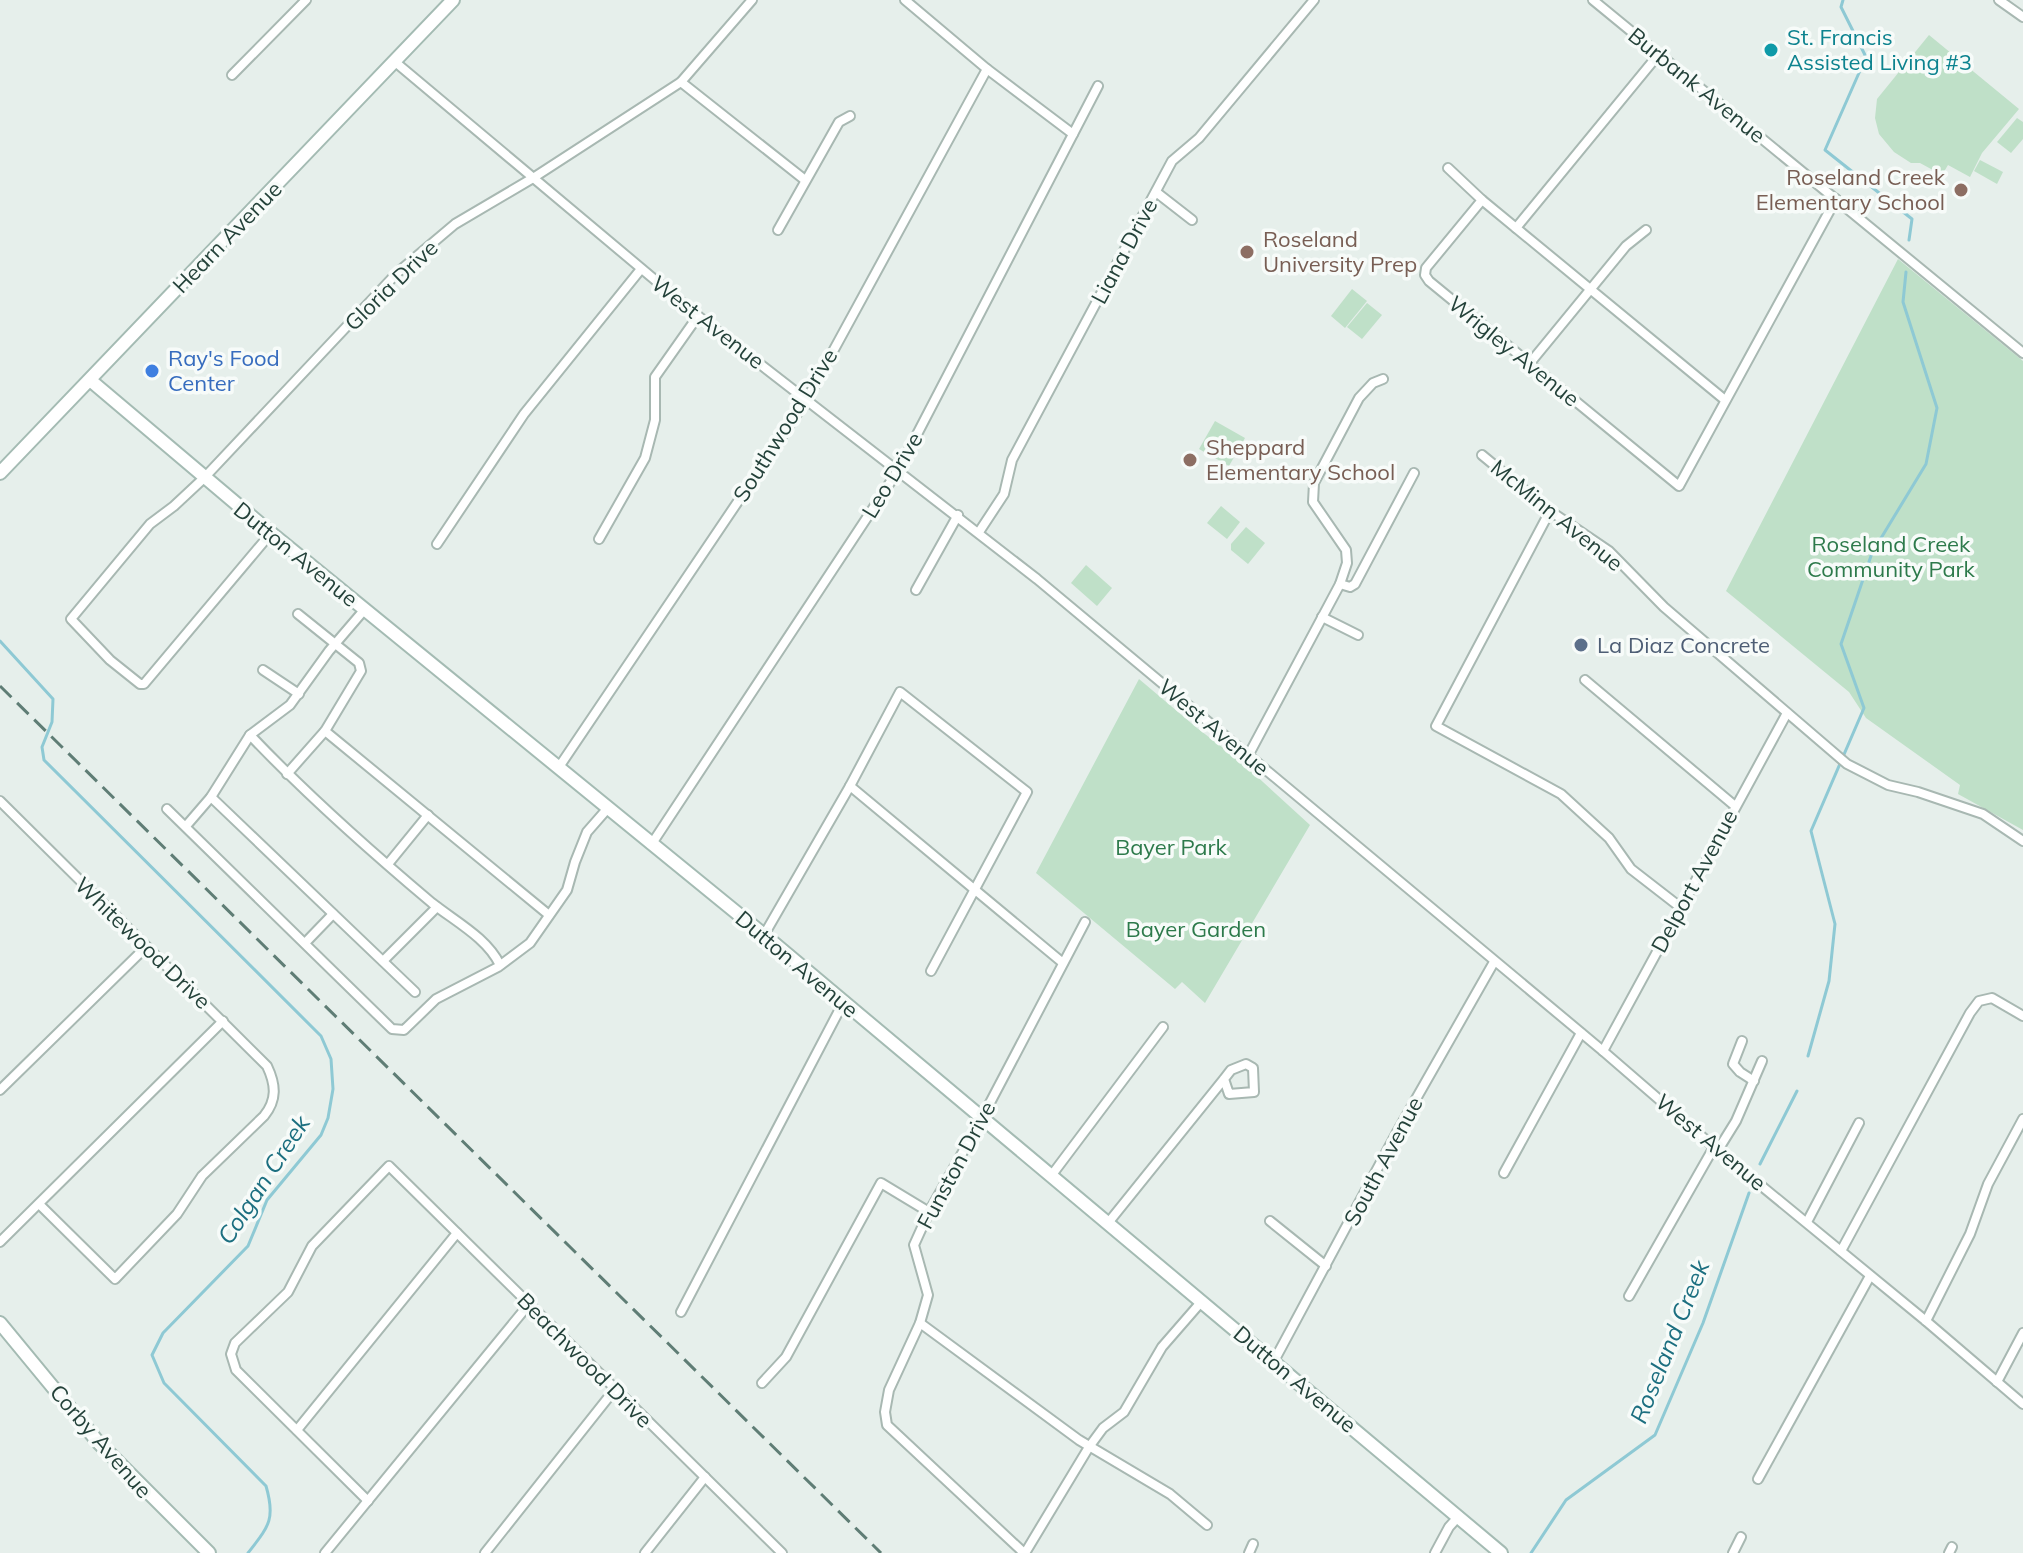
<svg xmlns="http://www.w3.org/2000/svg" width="2023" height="1553" viewBox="0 0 2023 1553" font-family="Mulish,sans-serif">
	<rect width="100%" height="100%" fill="#e6efeb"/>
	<g fill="#bfe0c8">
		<polygon points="1929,35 2019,109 1982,153 1970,177 1948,165 1942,175 1920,163 1911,163 1894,152 1879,134 1875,118 1877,99"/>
		<polygon points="2017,118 2023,122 2023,139 2011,153 1997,142"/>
		<polygon points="1980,160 2003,172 1997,184 1974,171"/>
		<polygon points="1898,259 2023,361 2023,830 1958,794 1960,785 1866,718 1849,692 1726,591"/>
		<polygon points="1352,289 1367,301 1345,328 1331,316"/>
		<polygon points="1367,303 1382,315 1362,339 1347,327"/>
		<polygon points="1215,421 1245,438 1229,466 1199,449"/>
		<polygon points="1221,506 1240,522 1227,539 1207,523"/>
		<polygon points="1246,527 1265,543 1248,564 1231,550 1231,544"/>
		<polygon points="1086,565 1112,588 1097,606 1071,583"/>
		<polygon points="1139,679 1197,728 1239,760 1310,825 1205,1003 1182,982 1175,989 1036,873"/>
	</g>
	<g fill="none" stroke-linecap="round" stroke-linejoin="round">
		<g stroke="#8ec9d4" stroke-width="3">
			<polyline points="1843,0 1841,7 1866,57 1825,150 1912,219 1909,240"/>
			<path d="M0,641L53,699L52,722L42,747L44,760L321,1036L331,1059L333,1089L328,1118L321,1135L267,1200L248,1246L163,1333L152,1355L164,1383L266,1486C276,1520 268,1527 248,1553"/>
			<polyline points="1808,1056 1829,981 1835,924 1811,831 1864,708 1841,644 1872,553 1926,464 1937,408 1903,302 1906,272"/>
			<polyline points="1760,1164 1797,1091"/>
			<polyline points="1531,1553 1566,1500 1655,1435 1703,1323 1749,1193"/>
		</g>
		<defs>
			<g id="street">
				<polyline points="905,0 987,69 1073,134"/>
				<polyline points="1593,0 2023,353"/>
				<polyline points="1999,0 2023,17"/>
				<polyline points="394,61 698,316 1037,579 1603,1051 1714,1147 1926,1321 2023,1404"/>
				<polyline points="232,75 306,0"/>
				<polyline points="681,82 805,180"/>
				<polyline points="1448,168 1482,200 1725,400"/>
				<polyline points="1156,192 1192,220"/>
				<polyline points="1482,200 1426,268 1425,275 1429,281 1679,486 1836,199"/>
				<polyline points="1516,228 1658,55"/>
				<polyline points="778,230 839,122 850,116"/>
				<polyline points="1530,363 1626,246 1646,230"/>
				<polyline points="1482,455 1550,511 1609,551 1664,607 1847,764 1888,785 1918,792 1983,814 2023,841"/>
				<polyline points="1550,511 1436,726 1561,794 1609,838 1631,869 1680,907"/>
				<polyline points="979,532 1004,494 1012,460 1172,161 1199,138 1314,0"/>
				<polyline points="271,533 144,684 140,684 110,660 71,619 150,524 174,506 204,478 397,273 455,224 533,178 681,82 752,0"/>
				<polyline points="599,539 645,458 655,420 655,377 698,316"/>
				<polyline points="437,544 524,414 641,269"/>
				<polyline points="1340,584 1350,587 1355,584 1414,473"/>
				<polyline points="916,590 958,515"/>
				<polyline points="1322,617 1358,635"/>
				<polyline points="263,670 299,694"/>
				<polyline points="1585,680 1735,806"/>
				<polyline points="325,731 549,915"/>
				<path d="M250,735C307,795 369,850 432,903C456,922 487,938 500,965"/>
				<polyline points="1248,756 1340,584 1347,563 1346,550 1313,502 1314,483 1359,398 1373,383 1383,379"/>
				<polyline points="559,767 807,399 987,69"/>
				<polyline points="287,774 325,731 361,671 359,663 298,614"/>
				<polyline points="850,786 1063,963"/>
				<polyline points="211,797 415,992"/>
				<path d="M0,801L267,1066C276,1085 277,1100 264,1116L202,1176L177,1214L115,1279L39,1204"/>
				<polyline points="167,809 392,1029 404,1030 436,999 498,967 530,943 567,890 575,862 587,832 608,808"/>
				<polyline points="186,826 211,797 250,735 290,705 329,651 365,609"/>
				<polyline points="651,845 899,469 1098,86"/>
				<polyline points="388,864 428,815"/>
				<polyline points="764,935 850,786 900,692 1027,792 931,971"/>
				<polyline points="305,943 333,914"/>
				<polyline points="383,961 437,907"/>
				<polyline points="1742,1041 1733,1064 1740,1072 1754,1081"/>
				<polyline points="1603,1051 1787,713"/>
				<polyline points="0,1090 146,947"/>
				<polyline points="1718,1150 1736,1121 1762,1061"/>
				<polyline points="1504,1173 1581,1033"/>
				<polyline points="1051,1176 1163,1027"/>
				<polyline points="1270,1221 1326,1266"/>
				<polyline points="1807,1222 1859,1123"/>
				<polyline points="1108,1223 1224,1079 1231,1070 1246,1064 1253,1068 1254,1092 1229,1094 1224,1079"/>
				<polyline points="0,1242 223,1021"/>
				<polyline points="1841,1251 1970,1013 1979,1001 1992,998 2023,1016"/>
				<polyline points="1629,1296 1714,1147"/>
				<polyline points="681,1312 843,1003"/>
				<polyline points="1926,1321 1970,1234 1988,1184 2023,1119"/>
				<polyline points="920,1323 1079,1440 1170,1494 1207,1525"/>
				<polyline points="1274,1361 1396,1134 1494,962"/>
				<polyline points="1997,1382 2023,1333"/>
				<polyline points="762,1383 786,1357 881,1183 929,1212"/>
				<polyline points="297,1430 457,1233"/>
				<polyline points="1758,1479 1870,1276"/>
				<polyline points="368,1501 236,1370 231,1354 235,1343 288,1292 312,1246 389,1166 782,1553"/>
				<polyline points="325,1553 529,1304"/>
				<polyline points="485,1553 615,1389"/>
				<polyline points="645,1553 705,1477"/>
				<polyline points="1024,1553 887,1425 885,1412 889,1390 920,1323 928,1295 914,1245 929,1212 982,1118 1085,922"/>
				<polyline points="1025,1553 1089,1447 1103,1428 1124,1412 1162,1347 1202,1301"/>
				<polyline points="1249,1553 1253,1544"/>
				<polyline points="1435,1553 1449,1527 1459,1516"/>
				<polyline points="1733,1553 1741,1537"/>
				<polyline points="1949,1553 1952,1547"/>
			</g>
			<g id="secondary">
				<polyline points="90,380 271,533 764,935 1501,1553"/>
				<polyline points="0,473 453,0"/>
				<polyline points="0,1323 98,1442 209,1553"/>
			</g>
		</defs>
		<use href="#street" stroke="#a8b8b2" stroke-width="12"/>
		<use href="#secondary" stroke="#a4bbb3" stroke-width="16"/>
		<use href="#street" stroke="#fff" stroke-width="8"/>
		<use href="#secondary" stroke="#fff" stroke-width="12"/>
		<polyline stroke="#5f7d75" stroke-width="3" stroke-dasharray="16 8" stroke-linecap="butt" points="0,686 881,1553"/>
	</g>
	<circle fill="#0f9aa8" stroke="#f7fbf9" stroke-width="3" cx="1771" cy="50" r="8"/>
	<g fill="#8d6e63" stroke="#f7fbf9" stroke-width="3">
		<circle cx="1961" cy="190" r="8"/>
		<circle cx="1247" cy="252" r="8"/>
		<circle cx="1190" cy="460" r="8"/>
	</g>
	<circle fill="#3f7fe0" stroke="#f7fbf9" stroke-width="3" cx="152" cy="371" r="8"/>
	<circle fill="#5c6f8a" stroke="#f7fbf9" stroke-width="3" cx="1581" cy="645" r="8"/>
	<g text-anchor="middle" stroke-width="7" stroke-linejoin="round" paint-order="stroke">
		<g font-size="22" fill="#0d838f" stroke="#f7fbf9" text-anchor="start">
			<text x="1787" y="45">St. Francis<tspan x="1787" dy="25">Assisted Living #3</tspan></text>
		</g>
		<g font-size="22" fill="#24423a" stroke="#f7fbf9">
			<text transform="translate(1697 85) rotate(39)" y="8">Burbank Avenue</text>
			<text transform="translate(227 237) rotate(-46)" y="8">Hearn Avenue</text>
			<text transform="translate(1124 251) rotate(-62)" y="8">Liana Drive</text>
			<text transform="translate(391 285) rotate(-44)" y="8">Gloria Drive</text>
			<text transform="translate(708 322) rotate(38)" y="8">West Avenue</text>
			<text transform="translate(1514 351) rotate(39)" y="8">Wrigley Avenue</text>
			<text transform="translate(785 425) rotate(-58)" y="8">Southwood Drive</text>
			<text transform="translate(892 475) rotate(-59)" y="8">Leo Drive</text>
			<text transform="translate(1557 515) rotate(39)" y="8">McMinn Avenue</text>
			<text transform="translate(296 554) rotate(39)" y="8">Dutton Avenue</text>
			<text transform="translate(1214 727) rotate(40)" y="8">West Avenue</text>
			<text transform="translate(1694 881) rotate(-62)" y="8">Delport Avenue</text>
			<text transform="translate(143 943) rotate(44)" y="8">Whitewood Drive</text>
			<text transform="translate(797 964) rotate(40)" y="8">Dutton Avenue</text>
			<text transform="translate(1711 1142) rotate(40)" y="8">West Avenue</text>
			<text transform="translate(1383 1161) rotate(-62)" y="8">South Avenue</text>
			<text transform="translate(956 1165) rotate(-62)" y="8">Funston Drive</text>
			<text transform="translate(585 1360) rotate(45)" y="8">Beachwood Drive</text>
			<text transform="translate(1295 1379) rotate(40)" y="8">Dutton Avenue</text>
			<text transform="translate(101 1441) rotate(49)" y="8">Corby Avenue</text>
		</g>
		<g font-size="22" fill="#785e54" stroke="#f7fbf9" text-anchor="start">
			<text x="1945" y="185" text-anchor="end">Roseland Creek<tspan x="1945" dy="25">Elementary School</tspan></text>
			<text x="1263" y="247">Roseland<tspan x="1263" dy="25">University Prep</tspan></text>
			<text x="1206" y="455">Sheppard<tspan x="1206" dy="25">Elementary School</tspan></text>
		</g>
		<g font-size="22" fill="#366cbe" stroke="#f7fbf9" text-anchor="start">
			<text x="168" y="366">Ray's Food<tspan x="168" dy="25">Center</tspan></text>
		</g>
		<g font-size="22" fill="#2d7a4b" stroke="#f7fbf9">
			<text x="1891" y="552">Roseland Creek<tspan x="1891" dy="25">Community Park</tspan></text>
			<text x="1171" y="855">Bayer Park</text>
			<text x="1196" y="937">Bayer Garden</text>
		</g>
		<g font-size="22" fill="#4e5e75" stroke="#f7fbf9" text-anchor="start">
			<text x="1597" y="653">La Diaz Concrete</text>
		</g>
		<g font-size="24" font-style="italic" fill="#1c6f80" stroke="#f7fbf9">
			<text transform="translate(264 1180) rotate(-57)" y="8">Colgan Creek</text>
			<text transform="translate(1670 1342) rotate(-68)" y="8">Roseland Creek</text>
		</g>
	</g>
</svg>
